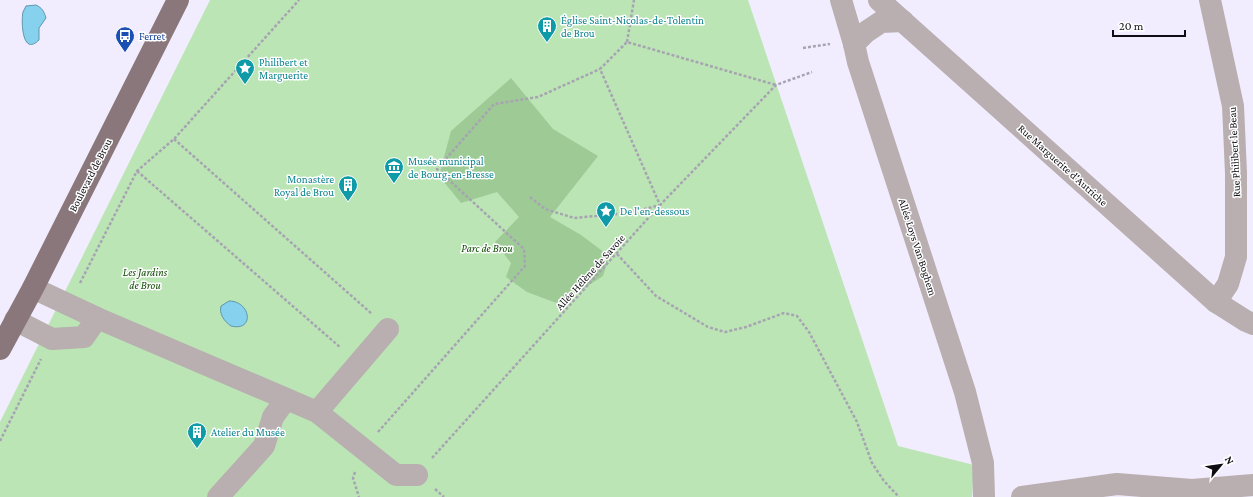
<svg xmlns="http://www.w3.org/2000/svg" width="1253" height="497" viewBox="0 0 1253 497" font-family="'Crimson Pro',serif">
	<rect width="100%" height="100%" fill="#f1edfe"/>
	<polygon fill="#bbe5b4" points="210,0 748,0 898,446 974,465 972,497 0,497 0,422"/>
	<polygon fill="#9eca96" points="511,78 553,129 598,156 550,217 581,235 609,256 603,276 559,304 527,292 506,277 511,263 495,242 519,217 497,192 461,203 439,176 451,131"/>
	<g fill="#85d1ee" stroke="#6196ac">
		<path d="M36,5C42,8 44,11 46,18L39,28V40C22,57 21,21 23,12C24,10 25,8 26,6Z"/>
		<path d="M229,301C251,301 255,332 231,326C224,321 219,314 221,306Z"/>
	</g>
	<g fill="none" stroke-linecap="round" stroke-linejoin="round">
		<g stroke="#a7a4b2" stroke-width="2.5" stroke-dasharray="3 2" stroke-linecap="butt">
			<polyline points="627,42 634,0"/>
			<polyline points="803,48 830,44"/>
			<polyline points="174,139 372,314"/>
			<polyline points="137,171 341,348"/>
			<polyline points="530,197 545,209 574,218 629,213 660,205 600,69 627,42 776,85"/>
			<polyline points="617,254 656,296 708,327 725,332 746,327 784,313 797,316 809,332 857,422 872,463 884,481 899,497"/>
			<polyline points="80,283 137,171 174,139 299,0"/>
			<polyline points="378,432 525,266 524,249 437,169 494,104 538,97 600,69"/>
			<polyline points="0,441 41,359"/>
			<polyline points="432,458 660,205 776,85 812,72"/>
			<polyline points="355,472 353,478 359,497"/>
			<polyline points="435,489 444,497"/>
		</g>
		<g stroke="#b9aeb0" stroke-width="22">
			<polyline points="841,0 854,44 858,62 965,392 983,463 984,497"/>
			<polyline points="879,0 1216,302 1246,321 1253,324"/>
			<polyline points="1210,0 1233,106 1236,173 1236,257 1228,284 1216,302"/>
			<polyline points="854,44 866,32 881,22 903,21"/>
			<polyline points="33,288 97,318 317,412 396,475 417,475"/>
			<polyline points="15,320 52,339 84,337 97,318"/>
			<polyline points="317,412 388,329"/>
			<polyline points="218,497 264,446 273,417 286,399"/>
			<polyline points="1022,497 1117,484 1192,490 1253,485"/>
		</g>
		<polyline stroke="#89777b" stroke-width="22" points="0,349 33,288 178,0"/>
	</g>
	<defs>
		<symbol id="building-pin" viewBox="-11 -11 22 30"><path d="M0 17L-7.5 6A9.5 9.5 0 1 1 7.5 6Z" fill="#0f9aa8" stroke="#fff"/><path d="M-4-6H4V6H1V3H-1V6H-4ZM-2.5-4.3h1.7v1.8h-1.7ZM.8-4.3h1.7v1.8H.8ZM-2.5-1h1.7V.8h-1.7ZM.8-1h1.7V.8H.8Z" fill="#fff"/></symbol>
		<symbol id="bus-pin" viewBox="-11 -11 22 30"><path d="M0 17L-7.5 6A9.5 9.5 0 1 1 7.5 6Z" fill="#1a4fb4" stroke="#fff"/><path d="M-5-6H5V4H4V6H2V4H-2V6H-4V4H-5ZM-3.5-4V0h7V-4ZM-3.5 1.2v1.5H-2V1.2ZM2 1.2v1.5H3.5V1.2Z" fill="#fff"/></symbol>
		<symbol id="sight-pin" viewBox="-11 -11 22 30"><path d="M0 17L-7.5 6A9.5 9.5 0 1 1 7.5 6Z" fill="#0f9aa8" stroke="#fff"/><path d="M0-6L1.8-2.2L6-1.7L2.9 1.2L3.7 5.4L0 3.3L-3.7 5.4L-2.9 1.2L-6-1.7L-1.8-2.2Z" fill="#fff"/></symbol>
		<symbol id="museum-pin" viewBox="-11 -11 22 30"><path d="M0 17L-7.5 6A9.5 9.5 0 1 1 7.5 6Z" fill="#0f9aa8" stroke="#fff"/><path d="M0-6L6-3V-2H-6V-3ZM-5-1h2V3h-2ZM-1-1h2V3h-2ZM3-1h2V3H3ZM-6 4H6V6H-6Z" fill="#fff"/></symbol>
	</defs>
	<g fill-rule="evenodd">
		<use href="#building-pin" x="536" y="15" width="22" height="30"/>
		<use href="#bus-pin" x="114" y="25" width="22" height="30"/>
		<use href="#sight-pin" x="234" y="57" width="22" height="30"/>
		<use href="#museum-pin" x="383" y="156" width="22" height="30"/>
		<use href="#building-pin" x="337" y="174" width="22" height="30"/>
		<use href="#sight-pin" x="595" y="200" width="22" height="30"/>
		<use href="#building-pin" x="186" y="421" width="22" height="30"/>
	</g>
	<g text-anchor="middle" stroke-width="3" stroke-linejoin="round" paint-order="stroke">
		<g font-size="11" fill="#0d838f" stroke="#fff" text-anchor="start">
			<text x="561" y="24">Église Saint-Nicolas-de-Tolentin<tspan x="561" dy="13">de Brou</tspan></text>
			<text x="259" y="66">Philibert et<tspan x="259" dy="13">Marguerite</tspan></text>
			<text x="408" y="165">Musée municipal<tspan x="408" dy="13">de Bourg-en-Bresse</tspan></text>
			<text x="334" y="183" text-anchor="end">Monastère<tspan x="334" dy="13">Royal de Brou</tspan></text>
			<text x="620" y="215">De l'en-dessous</text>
			<text x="211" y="436">Atelier du Musée</text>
		</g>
		<g font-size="11" fill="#164399" stroke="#fff" text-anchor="start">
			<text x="139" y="40">Ferret</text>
		</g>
		<g font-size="11" fill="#0e0d13" stroke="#fff">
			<text transform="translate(1234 152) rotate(-93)" y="4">Rue Philibert le Beau</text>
			<text transform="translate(1063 165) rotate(42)" y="4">Rue Marguerite d'Autriche</text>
			<text transform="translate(90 175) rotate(-63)" y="4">Boulevard de Brou</text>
			<text transform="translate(918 247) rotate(72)" y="4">Allée Loys Van Boghem</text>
			<text transform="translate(590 272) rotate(-48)" y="4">Allée Hélène de Savoie</text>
		</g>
		<g font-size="11" font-style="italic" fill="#0c4901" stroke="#fff">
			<text x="487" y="252">Parc de Brou</text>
			<text x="145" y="276">Les Jardins<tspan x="145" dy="13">de Brou</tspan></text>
		</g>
	</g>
	<g transform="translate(1221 465) rotate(61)" stroke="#ffffff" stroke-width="3" paint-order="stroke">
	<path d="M0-3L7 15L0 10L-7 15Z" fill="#0e0d13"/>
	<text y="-6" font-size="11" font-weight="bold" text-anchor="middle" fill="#0e0d13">N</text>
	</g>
	<path d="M1113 30v6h72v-6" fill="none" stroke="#0e0d13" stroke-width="2"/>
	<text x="1119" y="30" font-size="12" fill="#0e0d13" stroke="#ffffff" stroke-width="3" paint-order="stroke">20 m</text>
</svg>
